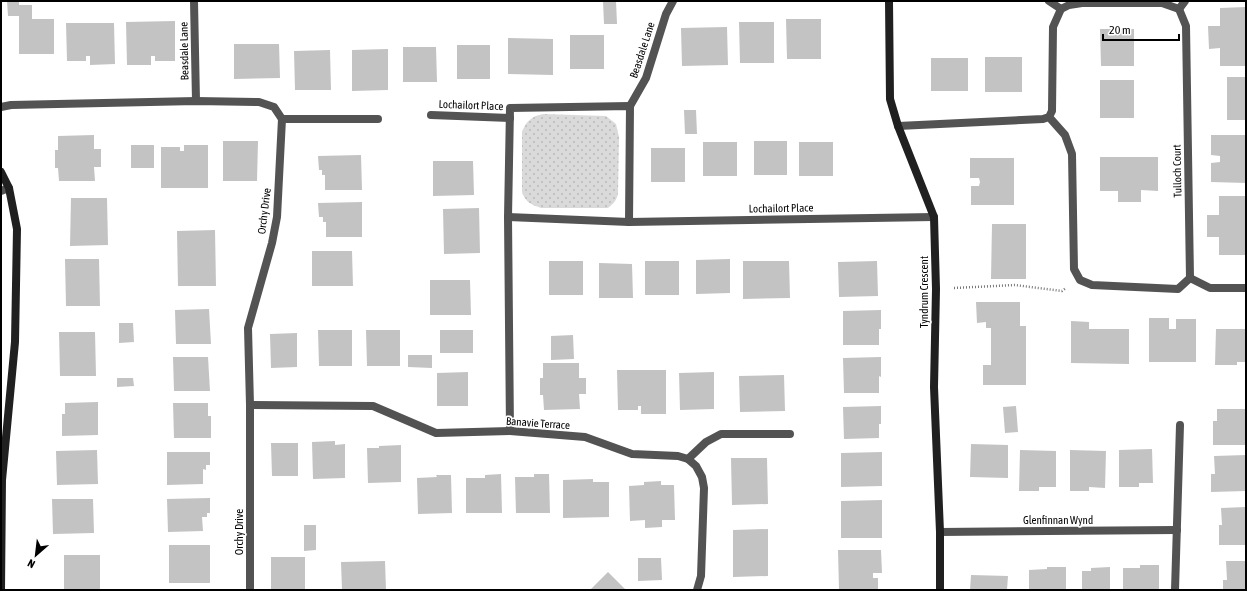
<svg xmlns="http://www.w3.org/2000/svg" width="1247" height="591" viewBox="0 0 1247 591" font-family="'Asap Condensed',sans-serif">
	<defs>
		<pattern id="grass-dots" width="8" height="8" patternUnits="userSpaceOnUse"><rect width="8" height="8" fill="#dadada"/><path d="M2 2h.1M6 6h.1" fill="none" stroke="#b9b9b9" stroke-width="1.8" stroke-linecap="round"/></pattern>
	</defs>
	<rect width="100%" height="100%" fill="#fff"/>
	<path fill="url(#grass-dots)" d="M543,114L606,116L616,124L619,137L618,193C617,200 614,203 608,208H541C532,205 525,202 522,192V132C526,121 532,116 543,114Z"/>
	<g fill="#c3c3c3">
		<polygon points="7,1 19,1 19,5 32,5 32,19 54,19 54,54 19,54 19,16 8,16"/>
		<polygon points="603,1 616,1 617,24 604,24"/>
		<polygon points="1246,7 1246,66 1220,66 1220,48 1209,49 1208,26 1220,26 1220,8"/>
		<polygon points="786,19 821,19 821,59 787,59"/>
		<polygon points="175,21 175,61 155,61 155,56 151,56 151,65 127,65 126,22"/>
		<polygon points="739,22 774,22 774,63 740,63"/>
		<polygon points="66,23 114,23 115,64 90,65 90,56 86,56 86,61 67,61"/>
		<polygon points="727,27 728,65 682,66 681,28"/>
		<polygon points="1100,29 1134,29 1134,66 1101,66"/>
		<rect x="570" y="35" width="34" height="34"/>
		<polygon points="508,38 553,39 553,75 508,74"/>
		<polygon points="234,44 279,44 280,78 234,79"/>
		<rect x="457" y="45" width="33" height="34"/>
		<polygon points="403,47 436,47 437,82 403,82"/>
		<polygon points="388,49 388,90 352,91 352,50"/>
		<polygon points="330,50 331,90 295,90 294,51"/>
		<rect x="985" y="57" width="37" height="35"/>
		<rect x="931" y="58" width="37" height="33"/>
		<rect x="1227" y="77" width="19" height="43"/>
		<rect x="1100" y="80" width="34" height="38"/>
		<polygon points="684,110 696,110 697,134 685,134"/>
		<polygon points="94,135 94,149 101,149 101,167 94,167 95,181 59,181 58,168 55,168 55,150 58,150 58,136"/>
		<polygon points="1211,135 1246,135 1246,183 1211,182 1211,163 1220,162 1220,156 1211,155"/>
		<polygon points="223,141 258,141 257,181 223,181"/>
		<rect x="754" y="141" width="33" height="34"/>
		<rect x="703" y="142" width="34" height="34"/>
		<rect x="799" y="142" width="34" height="34"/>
		<rect x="131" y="145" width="23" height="23"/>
		<polygon points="184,145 208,145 208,188 161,188 161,147 180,147 180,151 184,151"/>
		<rect x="651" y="148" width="34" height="34"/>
		<polygon points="361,155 362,190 325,190 325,175 322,175 322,170 319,170 318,156"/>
		<polygon points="1100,157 1158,157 1158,191 1141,190 1141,202 1118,202 1118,191 1100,191"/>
		<polygon points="970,158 1014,158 1014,205 971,205 971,186 979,186 980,182 979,178 970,178"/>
		<polygon points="433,161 473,161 474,195 433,196"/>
		<polygon points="1219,196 1246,196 1246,255 1219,255 1219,237 1207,237 1207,215 1219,215"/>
		<polygon points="71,198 107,198 108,245 70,246"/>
		<polygon points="362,202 362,237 326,237 326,222 323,222 323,217 319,217 318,203"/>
		<polygon points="479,208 480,253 444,254 443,209"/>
		<polygon points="992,224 1026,224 1026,279 991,279"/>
		<polygon points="215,230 216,286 178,286 177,231"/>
		<polygon points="312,251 352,251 353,286 312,286"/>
		<polygon points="65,259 99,259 100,306 66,306"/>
		<polygon points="730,259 730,293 696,294 696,260"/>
		<rect x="549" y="261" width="34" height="34"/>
		<rect x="645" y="261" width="34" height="34"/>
		<polygon points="743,261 789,261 790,298 743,299"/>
		<polygon points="877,261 878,296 839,297 838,262"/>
		<polygon points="599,263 632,264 633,298 599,298"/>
		<polygon points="430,280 470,280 471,315 430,315"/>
		<polygon points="976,302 1020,302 1020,326 1026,326 1026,385 983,385 983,365 991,365 991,328 986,328 986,322 977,323"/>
		<polygon points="209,309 211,344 176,344 175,310"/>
		<polygon points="881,310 881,329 879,329 879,345 843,345 843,311"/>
		<polygon points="1149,318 1169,318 1169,329 1176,329 1176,319 1196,319 1196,362 1149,362"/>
		<polygon points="1071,321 1089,322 1089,329 1129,329 1129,364 1071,363"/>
		<polygon points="119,323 133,323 134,342 119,343"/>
		<polygon points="1216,329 1246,329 1246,362 1237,362 1237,365 1215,365"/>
		<polygon points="318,330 352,330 352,366 319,366"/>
		<polygon points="366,330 400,330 400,366 367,366"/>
		<rect x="440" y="330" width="33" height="23"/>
		<polygon points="59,332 95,332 96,376 60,376"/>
		<polygon points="297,333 297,367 271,368 270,334"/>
		<polygon points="573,335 574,359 551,360 551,336"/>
		<polygon points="408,355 432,355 432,368 408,367"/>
		<polygon points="173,357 208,357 210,391 174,391"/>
		<polygon points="881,357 881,377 879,376 879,393 844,393 843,358"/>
		<polygon points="543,363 579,363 579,378 586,378 586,394 579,394 580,409 544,410 543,395 540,395 540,378 543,378"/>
		<polygon points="617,370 666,370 666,414 641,414 641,406 638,406 638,410 618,410"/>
		<polygon points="468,372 468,406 437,406 437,373"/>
		<polygon points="714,372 714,409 680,410 679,373"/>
		<polygon points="784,375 785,411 740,412 739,376"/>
		<polygon points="117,378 133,378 134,386 117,387"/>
		<polygon points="98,402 98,435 62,436 62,414 65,414 65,403"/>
		<polygon points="173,403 208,403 208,416 211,416 211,438 174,438"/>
		<polygon points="881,406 881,424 879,424 879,438 844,439 843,407"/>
		<polygon points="1016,406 1018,432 1005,433 1003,407"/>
		<polygon points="1217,409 1246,409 1246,445 1213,445 1213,421 1217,421"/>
		<polygon points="335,441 335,445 345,444 345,478 313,479 312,442"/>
		<polygon points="271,443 298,443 298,476 272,476"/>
		<polygon points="971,444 1008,445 1008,478 970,477"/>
		<polygon points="401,445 401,482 368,483 367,448 379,448 379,446"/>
		<polygon points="1152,449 1153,483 1139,483 1139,487 1119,487 1119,450"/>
		<polygon points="97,450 98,484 57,485 56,451"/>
		<polygon points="1020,450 1056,451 1056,487 1039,487 1039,491 1019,491"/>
		<polygon points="1070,450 1106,451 1105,488 1089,487 1089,491 1070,491"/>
		<polygon points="167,452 210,452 210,465 206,465 206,470 203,469 203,484 167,485"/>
		<polygon points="882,452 882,486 841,487 841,453"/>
		<polygon points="1246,455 1246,491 1211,492 1211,474 1215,474 1214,456"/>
		<polygon points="731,458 767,458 768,504 732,505"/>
		<polygon points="501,474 502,513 466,513 466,478 485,478 485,475"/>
		<polygon points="534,474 549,474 550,513 516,513 515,477 534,477"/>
		<polygon points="436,475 451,475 452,513 418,514 417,478 437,477"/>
		<polygon points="593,479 593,482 609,482 609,517 563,518 563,480"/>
		<polygon points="661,481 661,485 674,485 675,520 662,520 662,527 645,528 645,520 630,521 629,486 644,485 644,482"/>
		<polygon points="210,498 210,513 207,513 207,517 202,517 203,531 168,532 167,499"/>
		<polygon points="52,499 93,499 94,533 53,534"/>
		<polygon points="882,500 882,538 841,538 841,501"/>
		<polygon points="1246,507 1246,545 1219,545 1219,525 1222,525 1221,508"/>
		<polygon points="304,525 316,525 316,550 304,551"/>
		<polygon points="768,529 768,576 733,577 733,530"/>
		<rect x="169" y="545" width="41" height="38"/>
		<polygon points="838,550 881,550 882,573 873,573 873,578 878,578 878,590 839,590"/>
		<rect x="64" y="555" width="36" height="35"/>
		<rect x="271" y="557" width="34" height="33"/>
		<polygon points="638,558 661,558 662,580 638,581"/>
		<polygon points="385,561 386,590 342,590 341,562"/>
		<polygon points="1226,561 1246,561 1246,590 1223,590 1223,580 1227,580"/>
		<polygon points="1140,565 1159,565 1159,590 1123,590 1123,568 1140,568"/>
		<polygon points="1047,567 1066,567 1066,590 1029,590 1029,570 1047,569"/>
		<polygon points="1110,567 1110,590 1082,590 1082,571 1091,571 1091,568"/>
		<polygon points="608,572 626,590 590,590"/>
		<polygon points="971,575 1008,576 1007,590 970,590"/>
	</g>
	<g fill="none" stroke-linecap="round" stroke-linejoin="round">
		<polyline stroke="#757575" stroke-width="2.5" stroke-dasharray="1 2" stroke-linecap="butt" points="954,288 1015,285 1062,291 1066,288"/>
		<g stroke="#535353" stroke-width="8">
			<polyline points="1049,1 1061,9"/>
			<polyline points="1179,9 1185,1"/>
			<polyline points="431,115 510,118"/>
			<polyline points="1190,278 1210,288 1246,288"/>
			<polyline points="688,459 706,442 721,434 790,434"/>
		</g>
		<g stroke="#535353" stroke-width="8">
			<polyline points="194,1 196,101"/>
			<polyline points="630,106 646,78 666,14 673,1"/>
			<polyline points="1,107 11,105 196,101 259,102 274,107 282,119 277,217 272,243 248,328 250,405 250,590"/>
			<polyline points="282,119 378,119"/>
			<polyline points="898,126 1043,119 1049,117 1052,111 1053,27 1061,9 1069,5 1082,3 1162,3 1179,9 1186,26 1190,278 1178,289 1092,285 1080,280 1074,269 1072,154 1065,135 1049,117"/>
			<polyline points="1,191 9,188"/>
			<polyline points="508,217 629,222 934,217"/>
			<polyline points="250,405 373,406 436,433 510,431 585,437 632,454 678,456 688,459 696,466 702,477 704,488 701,576 697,590"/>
			<polyline points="510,431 508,217 510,108 630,106 629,222"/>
			<polyline points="940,532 1177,530"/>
			<polyline points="1175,590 1180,425"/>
		</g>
		<g stroke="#202020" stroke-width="8">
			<polyline points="889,1 890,99 898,126 934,217 936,289 934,387 940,532 940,590"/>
			<polyline points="1,172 9,188 17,229 15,342 2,480 1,590"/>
		</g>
	</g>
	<g text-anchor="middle" stroke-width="3.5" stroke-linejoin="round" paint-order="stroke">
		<g font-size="11" fill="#000" stroke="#fff">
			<text transform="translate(642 50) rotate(-72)" y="4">Beasdale Lane</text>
			<text transform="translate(184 51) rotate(-91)" y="4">Beasdale Lane</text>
			<text transform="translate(471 105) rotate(2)" y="4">Lochailort Place</text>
			<text transform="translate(1177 171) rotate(-91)" y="4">Tulloch Court</text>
			<text transform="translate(781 208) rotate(-1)" y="4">Lochailort Place</text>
			<text transform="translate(264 211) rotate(-83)" y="4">Orchy Drive</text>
			<text transform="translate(924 292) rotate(-90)" y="4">Tyndrum Crescent</text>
			<text transform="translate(538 423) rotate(4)" y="4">Banavie Terrace</text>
			<text x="1058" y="524">Glenfinnan Wynd</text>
			<text transform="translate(239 532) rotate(-90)" y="4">Orchy Drive</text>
		</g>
	</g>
	<rect width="1247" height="591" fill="none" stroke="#000000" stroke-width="4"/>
	<g transform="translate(36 555) rotate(208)" stroke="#ffffff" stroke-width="3" paint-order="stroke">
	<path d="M0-3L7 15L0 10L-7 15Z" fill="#000000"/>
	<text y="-6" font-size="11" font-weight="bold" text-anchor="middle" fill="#000000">N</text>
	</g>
	<path d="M1103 34v6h76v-6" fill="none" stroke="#000000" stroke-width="2"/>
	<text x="1109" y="34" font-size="12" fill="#000000" stroke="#ffffff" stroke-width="3" paint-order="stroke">20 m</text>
</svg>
